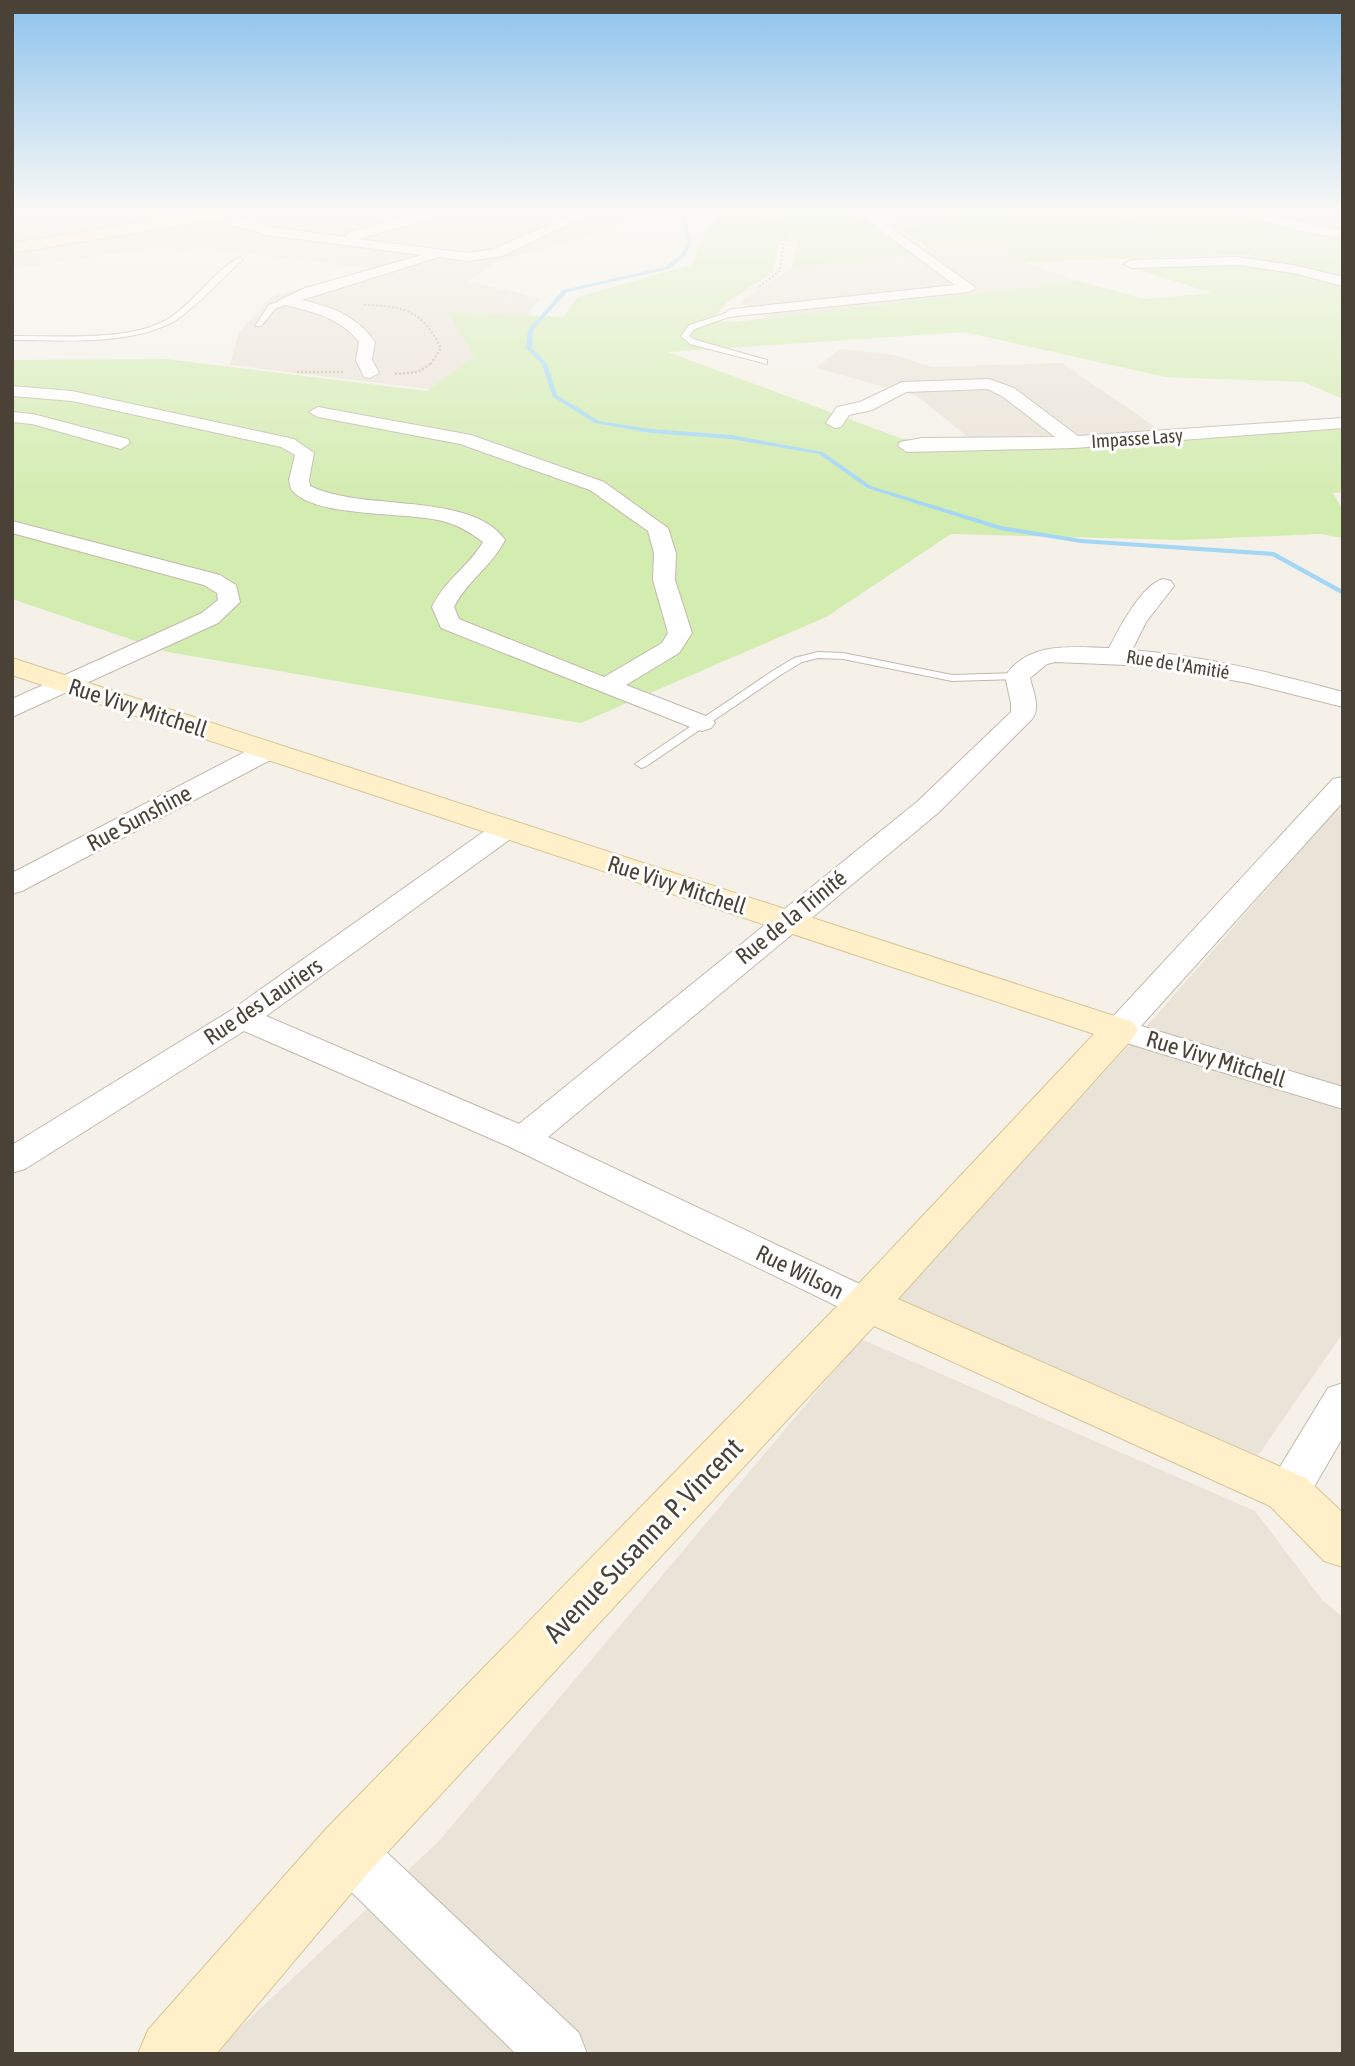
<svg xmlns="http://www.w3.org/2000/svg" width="1355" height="2066" viewBox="0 0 1355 2066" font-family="'Asap Condensed',sans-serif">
	<rect width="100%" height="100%" fill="#f5f1e9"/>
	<g fill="#eae3d7">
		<polygon points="12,213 214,213 12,246"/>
		<polygon points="251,213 645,213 608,231 496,262 468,281 540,298 506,344 497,397 230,365 239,332 272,296 373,269 204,248 181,250 164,246 12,269 12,250 211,219 218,221"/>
		<polygon points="874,213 938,213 961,226 897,227"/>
		<polygon points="1227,213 1343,213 1343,238 1238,217"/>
		<polygon points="991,243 1024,262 1078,281 768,318 741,302 791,268 912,255 927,247"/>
		<polygon points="840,349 894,355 932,367 1062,363 1171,438 982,448 917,396 816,368"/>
		<polygon points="1343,802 1343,1333 1257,1457 896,1299 1155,1017"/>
		<polygon points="861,1339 1255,1511 1323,1601 1343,1617 1343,2054 212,2054 439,1841"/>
	</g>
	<polygon fill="#d3ecb0" points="724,213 856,213 917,252 912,255 791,268 798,241 780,241 773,272 726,303 711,321 734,322 1078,281 1145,299 1212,293 1130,267 1239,263 1253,254 1024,262 991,243 927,247 897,227 960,226 938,213 1227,213 1343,238 1343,399 1303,382 1165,377 964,332 668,352 900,438 982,448 1343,427 1343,492 1333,493 1343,510 1343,538 1320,534 1182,540 951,534 826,617 581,723 168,652 12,599 12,360 166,359 427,391 474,357 448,312 563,317 578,297 691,265 705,232"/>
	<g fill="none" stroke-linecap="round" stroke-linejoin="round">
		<polygon fill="#a3d7f5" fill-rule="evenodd" points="680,213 684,213 692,243 684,257 669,269 567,292 533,330 532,348 547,364 557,395 599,421 651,429 731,435 823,452 871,486 1001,526 1081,539 1274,552 1343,590 1343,595 1272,556 1081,543 1000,530 867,488 819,454 731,439 651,433 595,423 553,397 542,364 526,348 528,330 563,290 665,267 680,255 688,243"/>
		<defs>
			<g id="lane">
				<path d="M240,257L242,260C225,276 191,312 173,322C125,346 64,340 12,340V336C57,335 132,343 171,317C196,300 214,271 240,257Z"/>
				<polygon points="286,299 289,303 275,309 261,326 255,326 269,305"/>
				<polygon points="730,312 737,314 695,329 689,336 696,340 767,360 767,364 690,344 681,336 689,325"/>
				<polygon points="818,652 843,653 952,675 1017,673 1023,676 1017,679 952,681 843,659 818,658 802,662 782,674 645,767 641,768 635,764 774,670 794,658"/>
			</g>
			<g id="street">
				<path d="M211,213H222L268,227L346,237L347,233L420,213H440L439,216L358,239L468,253L494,249L575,213L588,215L502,256L468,261L439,257L302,300C332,307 357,316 375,342L372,360L379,373L370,378L364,377L356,360L359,342C340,317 310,311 281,304L278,301L305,288L422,255L266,235L211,218Z"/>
				<polygon points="857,213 871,213 976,288 969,292 727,317 725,314 727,311 733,309 955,285"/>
				<path d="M1237,213C1269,212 1310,225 1343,230V238L1293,230Z"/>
				<polygon points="1237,257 1294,265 1343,277 1343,286 1293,273 1237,265 1131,268 1124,264 1131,260"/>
				<polygon points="989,379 1014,388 1078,436 1343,418 1343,428 1074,448 907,452 898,446 900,442 922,438 1055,437 1002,396 987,389 906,392 872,410 849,415 841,427 835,428 826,423 837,407 860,402 902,382"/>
				<path d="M12,386L72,391L294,439L314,453L309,480L310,486C362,512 471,491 505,540C492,566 466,582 454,607L459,619L604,677L662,643L668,633L653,580L654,553L648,531L590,490L460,444L318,417L309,412L318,407L471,435L604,482L668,528L676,553L675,580L692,633L679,653L626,685L711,718L715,723L711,728L702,731L693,728L441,628L432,607C444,581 469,566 483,542C472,534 462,527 449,523C413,510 314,520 291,489L289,480L295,455L281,447L72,401L12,396Z"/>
				<polygon points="12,412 33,414 128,439 130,443 121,449 32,424 12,422"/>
				<polygon points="12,521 220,575 236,585 240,602 218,623 12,717 12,699 202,613 218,600 217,593 204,585 12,533"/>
				<path d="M1163,579L1171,581L1174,586L1146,622L1132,650C1204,656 1274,673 1343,692V707L1248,683L1151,666L1055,662L1047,664L1030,678C1033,692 1041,707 1032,719L938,813L548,1137L881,1294L887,1304L881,1314L867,1318L853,1314L510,1147L244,1031L25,1169L12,1173V1145L230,1011L496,823L506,821L516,823L520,829L516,835L266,1016L519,1124L918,801L1011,712V703L1005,676C1029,641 1072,647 1109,648C1119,629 1141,585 1163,579Z"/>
				<polygon points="267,743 276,745 280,751 276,757 22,891 12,894 12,873 258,745"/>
				<polygon points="1343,777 1343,802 1141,1026 1343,1087 1343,1109 1107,1037 1102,1030 1107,1023 1333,779"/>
				<polygon points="1343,1383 1343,1437 1304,1504 1288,1510 1272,1504 1266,1492 1272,1480 1328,1388"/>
				<polygon points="347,1826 366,1833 579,2033 587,2054 516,2054 328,1869 320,1851 328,1833"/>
			</g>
			<g id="secondary">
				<polygon points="200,213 235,213 227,218 12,253 12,243"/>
				<polygon points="12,658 1133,1022 1138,1030 1133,1038 898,1299 1306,1478 1343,1513 1343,1567 1324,1561 1270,1506 874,1326 369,1872 216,2054 138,2054 148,2030 325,1830 851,1292 1094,1034 12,675"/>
			</g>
		</defs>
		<use href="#lane" stroke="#c2b9ab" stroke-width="2"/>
		<use href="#street" stroke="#c2b9ab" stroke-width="2"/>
		<use href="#secondary" stroke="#d8c497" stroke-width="2"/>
		<g stroke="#c5b49b" stroke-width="2" stroke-dasharray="2 2" stroke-linecap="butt">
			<polyline points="1101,213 1147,231"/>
			<polyline points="737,219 777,222 785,233 780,271 757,288"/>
			<path d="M364,305C404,306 422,310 441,348L430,365"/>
		</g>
		<g stroke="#c5b49b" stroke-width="2.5" stroke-dasharray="2 2" stroke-linecap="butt">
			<polyline points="297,372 344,372"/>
			<polyline points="395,374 418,372 432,363"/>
		</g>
		<use href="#lane" fill="#fff" fill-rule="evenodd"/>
		<use href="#street" fill="#fff" fill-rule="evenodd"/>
		<use href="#secondary" fill="#fff0ca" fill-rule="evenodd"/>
	</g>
	<linearGradient id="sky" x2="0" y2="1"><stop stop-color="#8cc2ed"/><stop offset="0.42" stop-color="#faf9f5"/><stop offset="1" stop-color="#faf9f5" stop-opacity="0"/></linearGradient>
	<rect width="1355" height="502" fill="url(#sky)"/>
	<g text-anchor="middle" stroke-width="6" stroke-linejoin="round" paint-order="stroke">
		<g font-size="19" fill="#4a4237" stroke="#fff">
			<text transform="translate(1137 438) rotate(-4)" y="7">Impasse Lasy</text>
			<text transform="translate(1178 664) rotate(9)" y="7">Rue de l'Amitié</text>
		</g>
		<g font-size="23" fill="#4a4237" stroke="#fff">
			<text transform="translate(138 708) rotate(18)" y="8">Rue Vivy Mitchell</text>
			<text transform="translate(139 818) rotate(-28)" y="8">Rue Sunshine</text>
			<text transform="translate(677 885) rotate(18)" y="8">Rue Vivy Mitchell</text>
			<text transform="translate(791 917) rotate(-39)" y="8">Rue de la Trinité</text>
			<text transform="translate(263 1001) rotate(-34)" y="8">Rue des Lauriers</text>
			<text transform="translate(1216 1059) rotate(17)" y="8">Rue Vivy Mitchell</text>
			<text transform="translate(800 1272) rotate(26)" y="8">Rue Wilson</text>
		</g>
		<g font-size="28" fill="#4a4237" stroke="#fff">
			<text transform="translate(643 1540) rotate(-46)" y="10">Avenue Susanna P. Vincent</text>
		</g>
	</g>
	<rect width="1355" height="2066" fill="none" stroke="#4a4237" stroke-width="28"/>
</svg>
